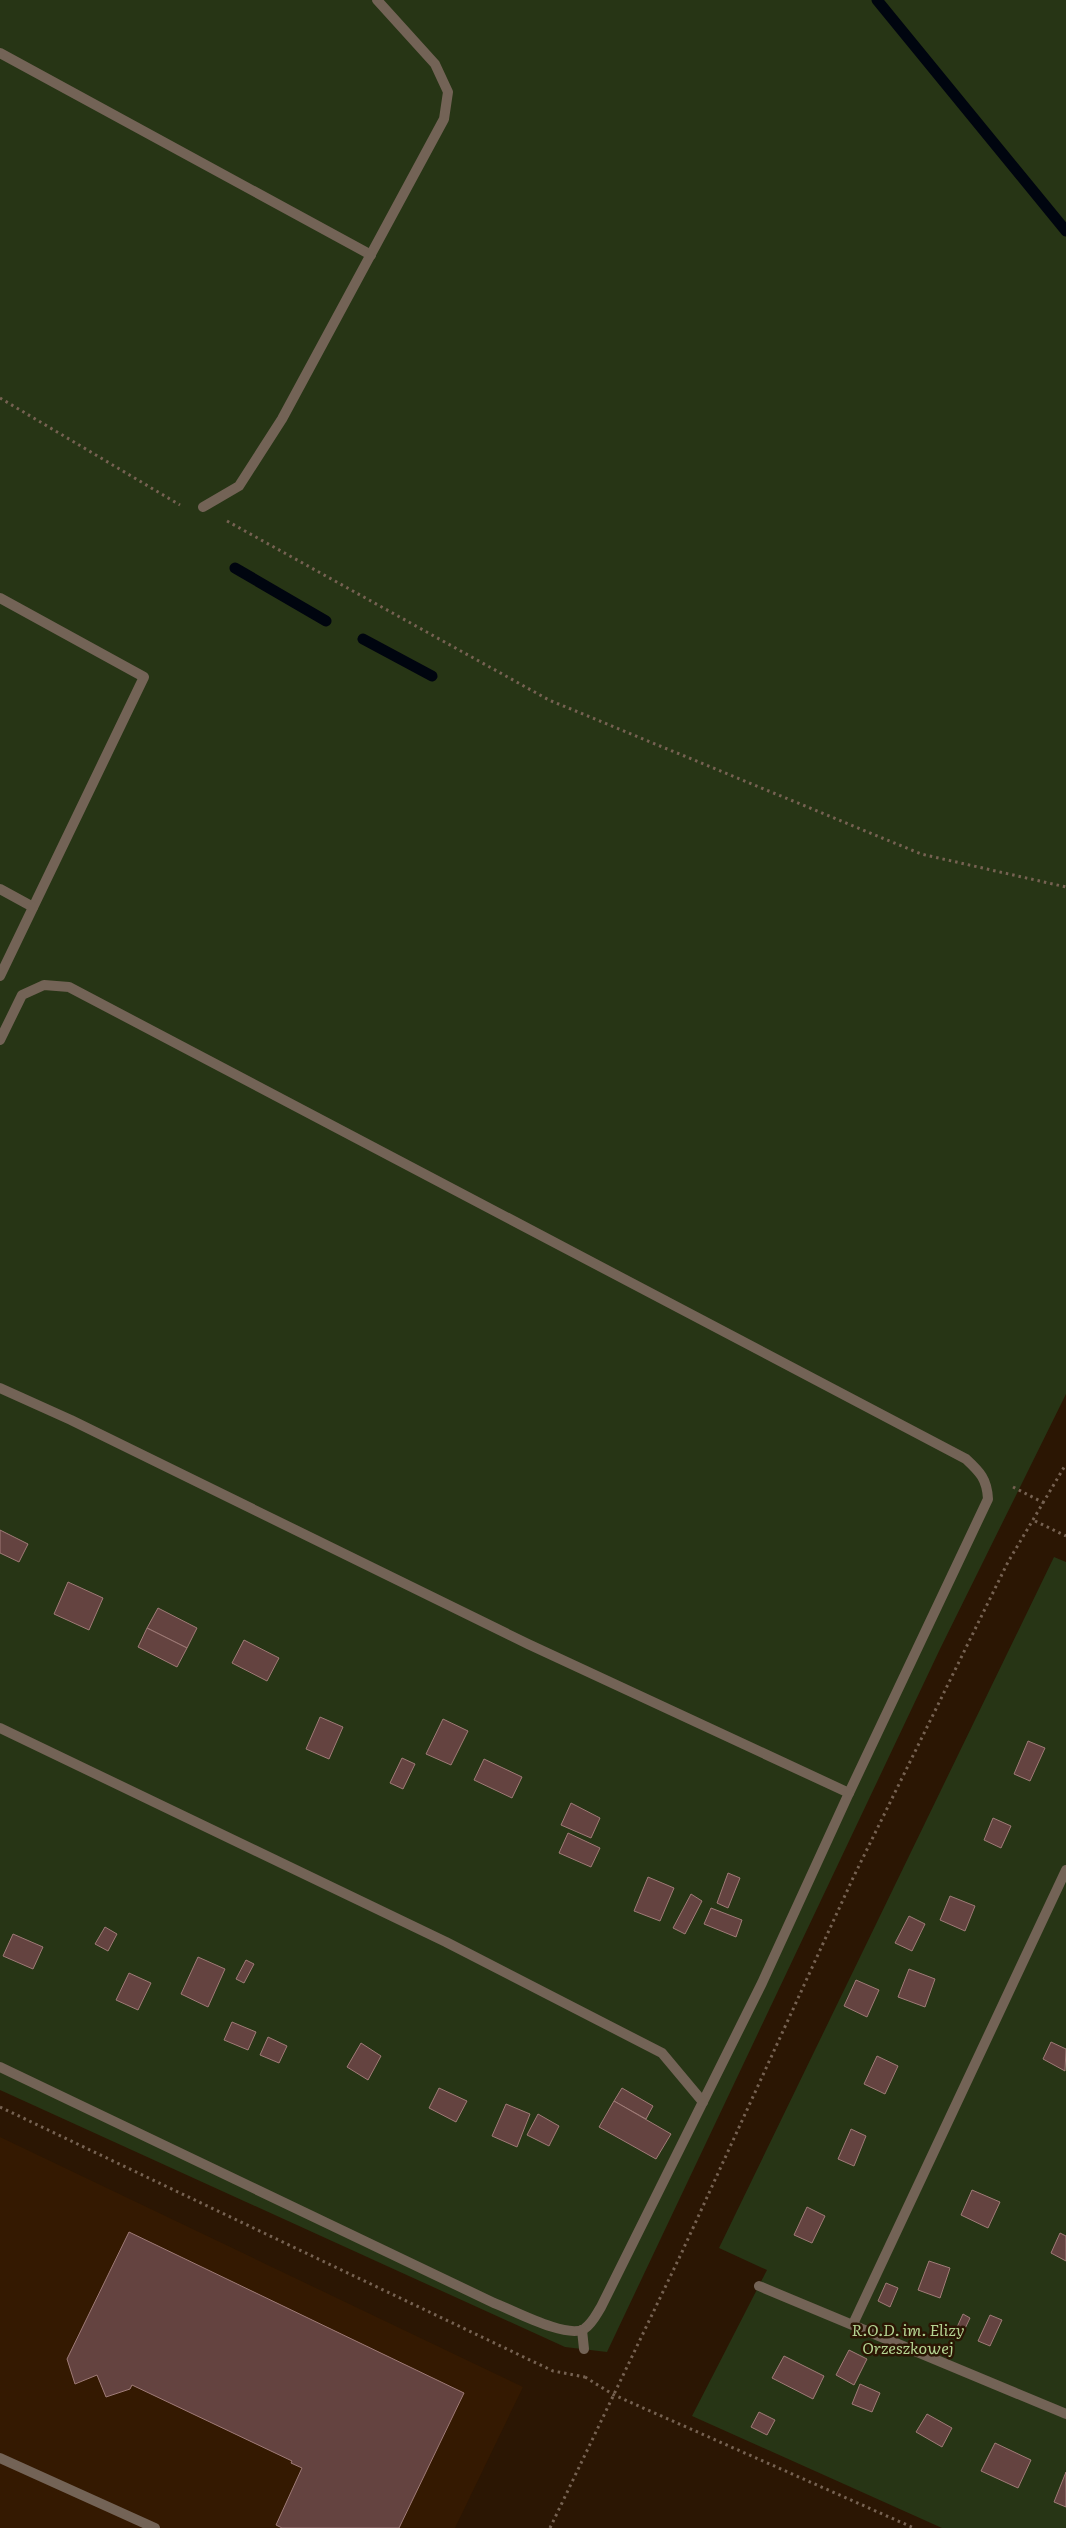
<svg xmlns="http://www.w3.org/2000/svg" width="1066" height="2528" viewBox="0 0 1066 2528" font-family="Literata,serif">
	<rect width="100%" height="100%" fill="#2b1603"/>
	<polygon fill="#341901" points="0,2137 523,2387 455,2528 0,2528"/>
	<g fill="#273515">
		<polygon points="0,0 1066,0 1066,1394 940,1649 607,2352 565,2347 0,2090"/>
		<polygon points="1054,1557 1066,1562 1066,2528 942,2528 692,2416 767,2270 719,2248"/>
	</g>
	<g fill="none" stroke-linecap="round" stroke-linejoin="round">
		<g stroke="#00050f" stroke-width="11">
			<polyline points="877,0 1066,231"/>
			<polyline points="235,568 326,621"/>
			<polyline points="363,639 432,676"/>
		</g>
	</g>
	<g fill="#644340" stroke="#9f7b77">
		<polygon points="0,1530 28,1544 19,1562 0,1553"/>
		<polygon points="68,1582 103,1598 89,1630 54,1614"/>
		<polygon points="158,1608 197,1628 187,1648 147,1628"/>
		<polygon points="147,1628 187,1648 177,1667 138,1647"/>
		<polygon points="244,1640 279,1658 267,1681 232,1663"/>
		<polygon points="320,1717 343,1727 329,1759 306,1749"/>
		<polygon points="443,1719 468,1731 451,1765 426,1754"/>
		<polygon points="1028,1741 1045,1748 1030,1781 1014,1774"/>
		<polygon points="402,1758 415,1764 403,1789 390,1783"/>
		<polygon points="484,1759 522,1777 512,1798 474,1780"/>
		<polygon points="571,1803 600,1818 591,1838 561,1825"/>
		<polygon points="993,1818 1011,1826 1001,1848 984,1840"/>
		<polygon points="568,1833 600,1848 591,1867 559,1853"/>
		<polygon points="728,1873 740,1878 728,1908 717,1903"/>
		<polygon points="648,1877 674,1888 660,1921 634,1911"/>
		<polygon points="691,1894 702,1901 685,1934 673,1928"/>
		<polygon points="950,1896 975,1906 965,1931 940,1920"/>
		<polygon points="711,1908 742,1920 736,1937 704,1924"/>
		<polygon points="909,1916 925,1924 912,1951 895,1943"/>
		<polygon points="105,1927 117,1934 108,1951 95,1944"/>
		<polygon points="13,1934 43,1947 33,1969 3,1956"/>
		<polygon points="198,1957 225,1969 208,2007 181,1994"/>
		<polygon points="246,1960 254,1964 244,1983 236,1979"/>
		<polygon points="909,1969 935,1979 925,2007 898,1997"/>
		<polygon points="129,1973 151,1983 138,2010 116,2000"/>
		<polygon points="856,1980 879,1990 867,2017 844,2006"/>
		<polygon points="232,2022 256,2032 248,2050 224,2040"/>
		<polygon points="268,2037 287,2046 279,2063 260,2055"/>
		<polygon points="1051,2042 1066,2049 1065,2071 1043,2059"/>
		<polygon points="361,2043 381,2056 368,2080 347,2067"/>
		<polygon points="877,2056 898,2066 885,2094 864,2084"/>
		<polygon points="439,2088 467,2101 456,2122 429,2108"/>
		<polygon points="622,2088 653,2106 646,2119 614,2101"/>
		<polygon points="614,2101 671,2134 656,2159 599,2127"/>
		<polygon points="506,2104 530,2114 517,2147 492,2136"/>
		<polygon points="538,2114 559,2126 549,2146 527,2135"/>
		<polygon points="851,2129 866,2136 854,2166 838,2159"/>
		<polygon points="972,2190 1000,2202 988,2228 961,2215"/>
		<polygon points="807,2207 825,2216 812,2243 794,2235"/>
		<polygon points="129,2232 464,2393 399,2528 282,2528 276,2525 302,2468 291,2463 292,2461 132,2385 130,2389 106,2397 97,2375 75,2384 67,2359"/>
		<polygon points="1060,2233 1066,2236 1066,2261 1051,2253"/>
		<polygon points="929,2261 950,2268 940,2298 918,2290"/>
		<polygon points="886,2283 898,2288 890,2307 878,2301"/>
		<polygon points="963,2314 970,2318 960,2339 953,2336"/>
		<polygon points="990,2315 1002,2320 990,2346 978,2341"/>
		<polygon points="849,2350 867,2359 854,2385 836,2375"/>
		<polygon points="784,2356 824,2376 813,2399 772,2378"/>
		<polygon points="860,2384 880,2393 872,2412 852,2404"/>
		<polygon points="759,2412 775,2420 767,2435 751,2427"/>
		<polygon points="927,2414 952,2428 942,2447 916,2432"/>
		<polygon points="995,2443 1031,2460 1018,2488 981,2471"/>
		<polygon points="1066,2472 1066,2507 1054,2502"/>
	</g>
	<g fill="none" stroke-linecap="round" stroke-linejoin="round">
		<g stroke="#766252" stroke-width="3" stroke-dasharray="2.5 4" stroke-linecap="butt">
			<polyline points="0,398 180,505"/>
			<polyline points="227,521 549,700 921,854 1066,887"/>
			<polyline points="1013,1487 1044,1503"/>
			<polyline points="1035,1521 1066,1536"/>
			<polyline points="0,2107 553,2371 585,2377"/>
			<polyline points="585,2377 614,2395 914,2528"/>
			<polyline points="550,2528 682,2252 853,1878 1008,1562 1066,1464"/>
		</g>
		<g stroke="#736356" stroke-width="10">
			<polyline points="0,53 371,255"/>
			<polyline points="203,507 239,486 282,419 444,119 448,92 435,64 377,0"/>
			<polyline points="0,598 144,677 0,976"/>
			<polyline points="0,889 33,907"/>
			<path d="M0,1040L22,995L44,985L69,987L966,1459C980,1472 987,1479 988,1499L849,1793"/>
			<path d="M0,1388L71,1420L528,1644L849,1793L762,1983L601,2307C596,2315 592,2324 584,2329C566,2339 513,2310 494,2303L0,2067"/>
			<polyline points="0,1728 446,1942 662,2053 703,2102"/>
			<polyline points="759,2286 1066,2414"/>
			<polyline points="853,2324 1066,1870"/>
			<polyline points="582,2330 584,2349"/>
			<polyline points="0,2458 155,2528"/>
		</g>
	</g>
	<g text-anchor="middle" stroke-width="5" stroke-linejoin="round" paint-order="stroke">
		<g font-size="16" font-style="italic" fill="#b4d392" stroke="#2b1603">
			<text x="908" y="2336">R.O.D. im. Elizy<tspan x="908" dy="18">Orzeszkowej</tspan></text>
		</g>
	</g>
</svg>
